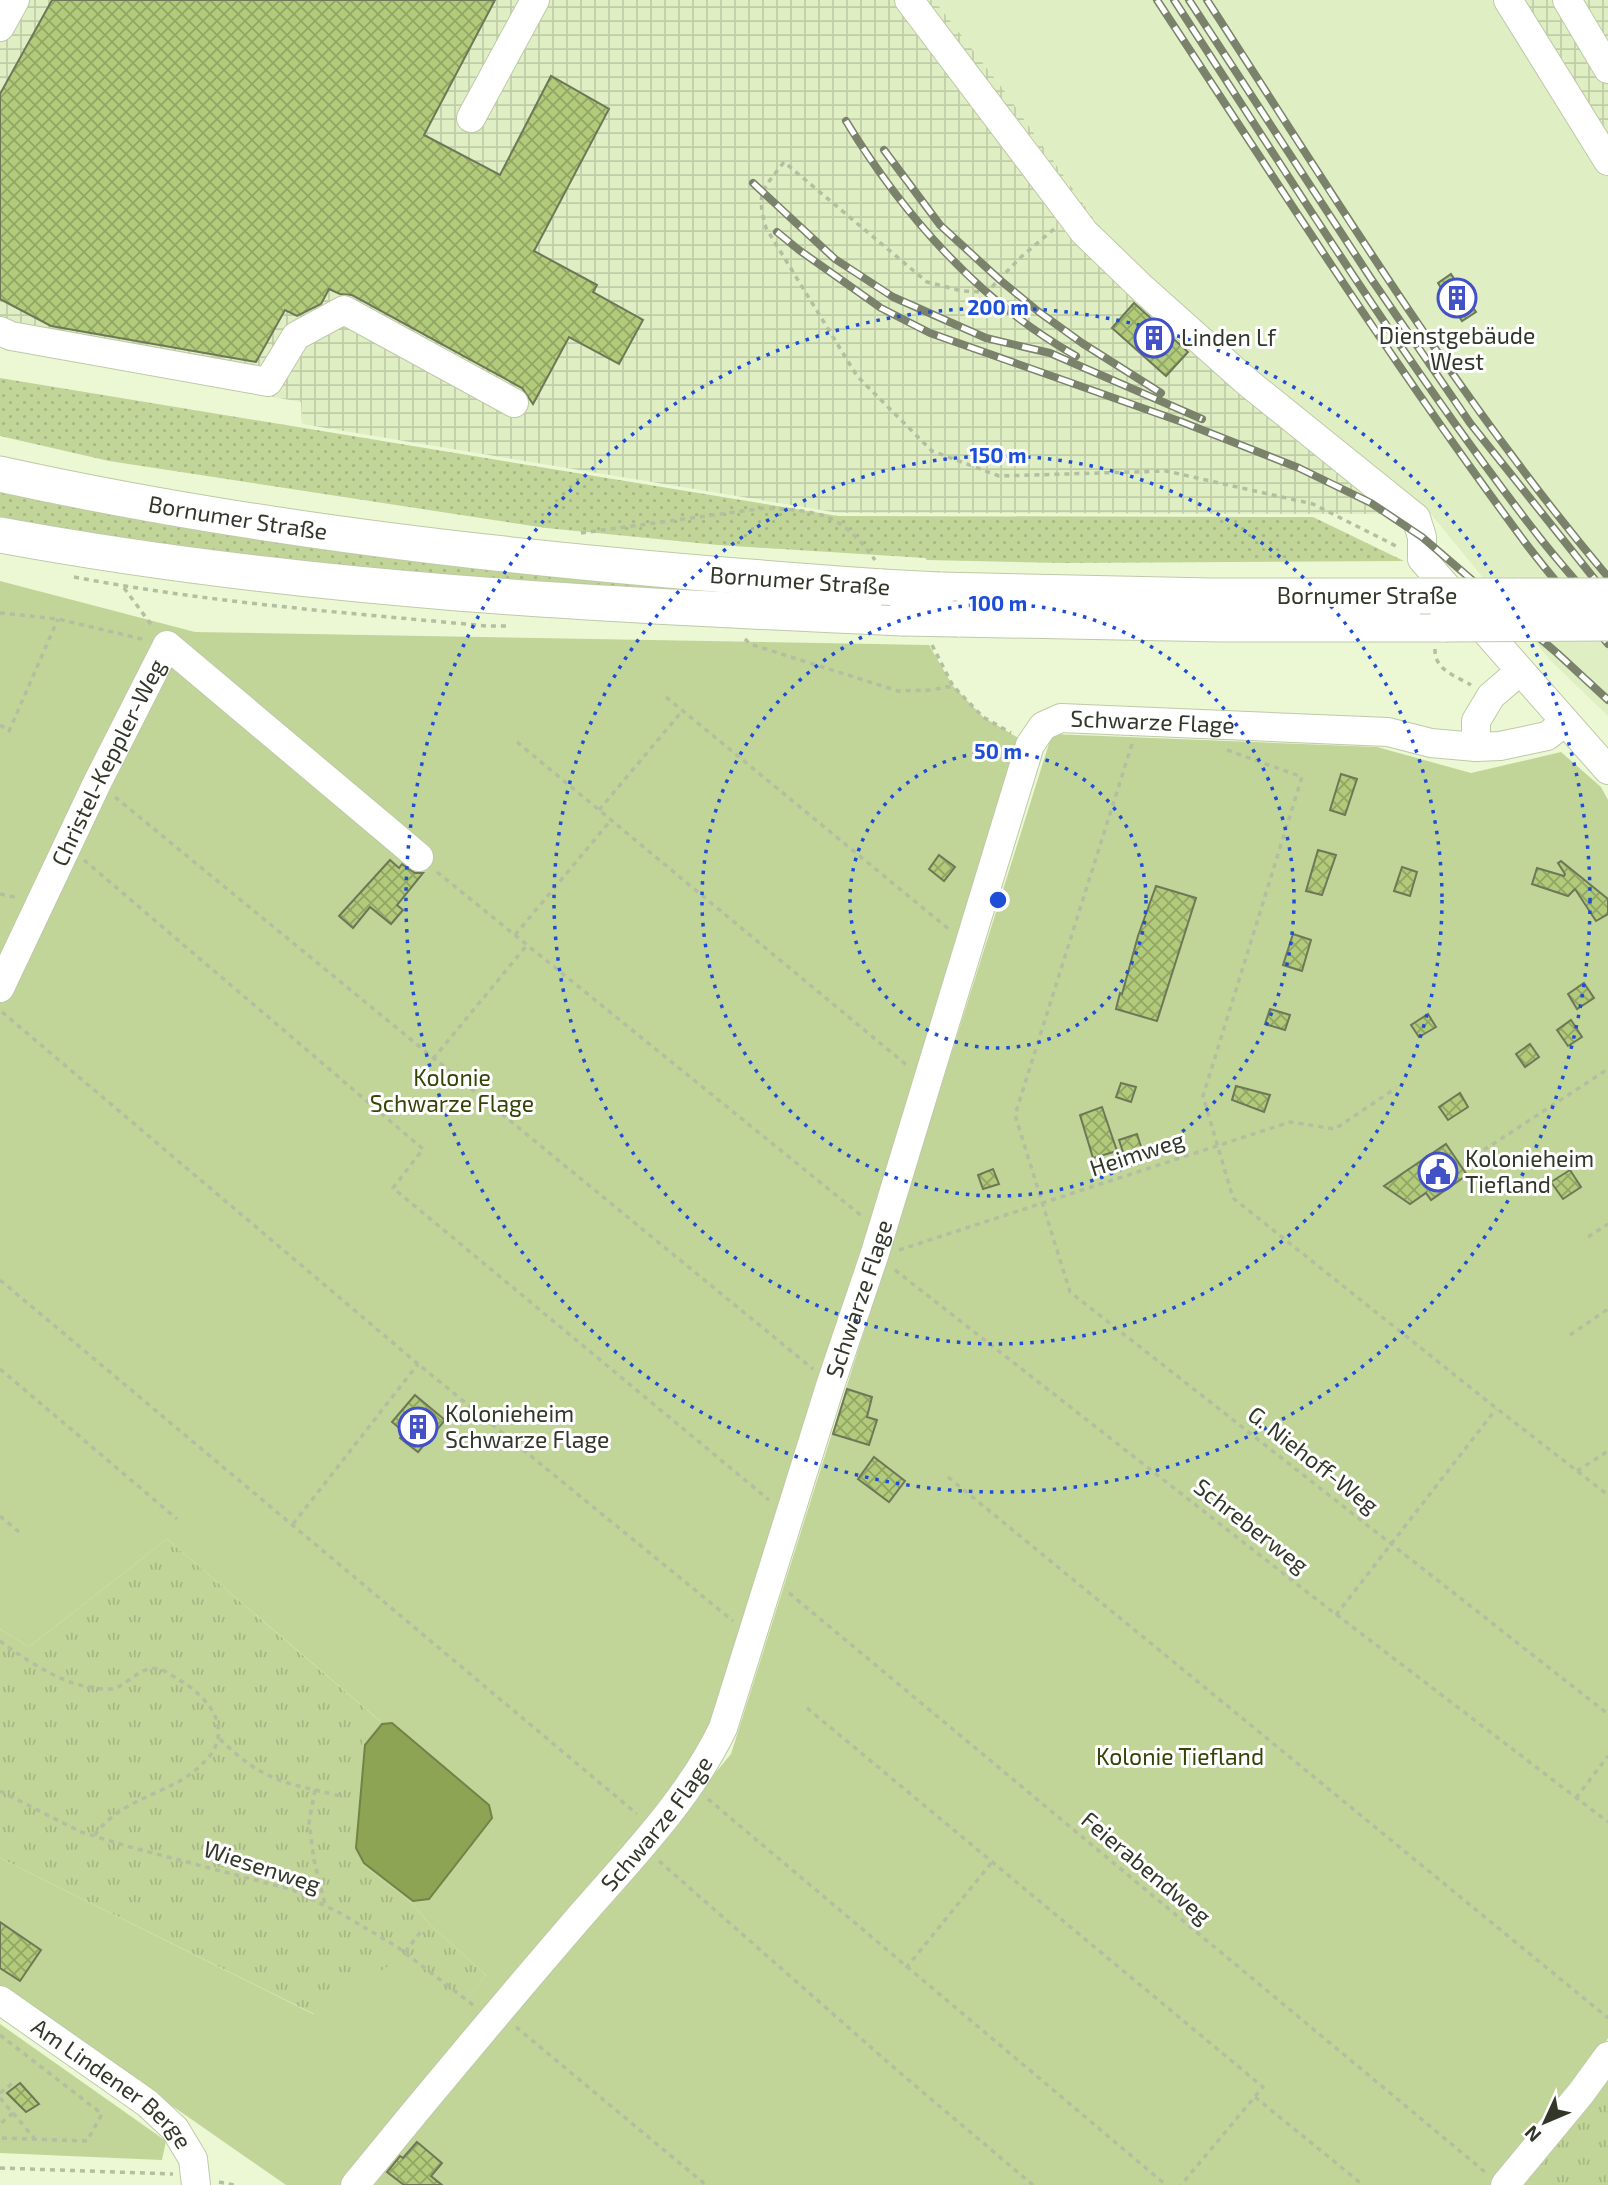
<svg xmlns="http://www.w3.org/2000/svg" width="1608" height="2185" viewBox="0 0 1608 2185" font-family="'Exo 2',sans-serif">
	<defs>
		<pattern id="industrial-grid" width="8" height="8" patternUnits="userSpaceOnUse" patternTransform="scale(1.75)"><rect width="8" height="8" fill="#dfeec3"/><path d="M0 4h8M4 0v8" fill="none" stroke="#c0cda8"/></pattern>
		<pattern id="grass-dots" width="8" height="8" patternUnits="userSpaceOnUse" patternTransform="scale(1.75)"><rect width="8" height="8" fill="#c1d598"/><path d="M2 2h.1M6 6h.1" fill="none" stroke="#a6b783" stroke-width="1.8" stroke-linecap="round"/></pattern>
		<pattern id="park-tufts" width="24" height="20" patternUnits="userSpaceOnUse" patternTransform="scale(1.75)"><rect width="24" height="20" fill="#c1d598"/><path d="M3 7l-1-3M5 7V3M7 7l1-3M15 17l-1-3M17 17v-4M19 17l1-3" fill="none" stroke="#a6b783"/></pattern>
		<pattern id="building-cross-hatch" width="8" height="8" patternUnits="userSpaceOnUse" patternTransform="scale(1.75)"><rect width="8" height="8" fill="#b2cb7a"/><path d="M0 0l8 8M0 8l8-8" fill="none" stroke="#91a664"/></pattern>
	</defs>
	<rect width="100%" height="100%" fill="#ecf8d4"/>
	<polygon fill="#dfeec3" points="934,0 1500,0 1608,174 1608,716 1550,660 1431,514 1227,362 1096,222 1003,89"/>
	<g fill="url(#industrial-grid)">
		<polygon points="0,0 934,0 1003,89 1096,222 1227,362 1431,514 839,513 302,424 301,402 0,347"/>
		<polygon points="1500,0 1608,0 1608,174"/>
	</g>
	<g fill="url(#grass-dots)">
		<polygon points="0,378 838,516 1313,517 1404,561 1064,563 927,560 925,558 718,545 546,528 109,461 0,436"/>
		<polygon points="0,486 888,606 365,572 0,522"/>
	</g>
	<g fill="url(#park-tufts)">
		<polygon points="167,1539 381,1722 362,1864 412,1903 429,1924 486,1975 453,2016 396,1962 314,2014 0,1858 0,1629 29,1647"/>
		<polygon points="1608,2073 1608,2185 1522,2185"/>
	</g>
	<g fill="#c1d598">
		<polygon points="0,581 195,632 929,645 953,686 983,717 1030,745 723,1728 345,2185 286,2185 0,1986 0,1858 313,2014 396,1961 453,2015 486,1975 429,1924 412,1903 362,1864 354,1848 362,1743 380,1721 167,1539 29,1647 0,1629"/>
		<polygon points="1052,734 1377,747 1471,773 1561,752 1601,787 1608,800 1608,2038 1574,2090 1491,2185 373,2185 731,1754"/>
		<polygon points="0,2024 166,2141 162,2160 0,2153"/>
	</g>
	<polygon fill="#8da454" stroke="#728347" stroke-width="2" points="392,1723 489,1805 492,1818 429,1899 413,1901 364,1863 356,1848 365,1745 382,1724"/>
	<g fill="url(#building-cross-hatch)" stroke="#6e7858" stroke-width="2">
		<polygon points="52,0 495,0 424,135 500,175 551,76 609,109 534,251 597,285 593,292 643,320 619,364 569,337 533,404 522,388 352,295 340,294 329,289 321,304 297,316 285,310 256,362 51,326 0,299 0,94"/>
		<polygon points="1451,274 1476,312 1462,321 1438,283"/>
		<polygon points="1134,303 1188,352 1166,376 1112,328"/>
		<polygon points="1341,774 1357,779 1345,815 1330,810"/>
		<polygon points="1318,850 1336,855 1322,895 1306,891"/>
		<polygon points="939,855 955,867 944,881 929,869"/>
		<polygon points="390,860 399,868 402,864 415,873 423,873 397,905 403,910 391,924 370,907 353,928 339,916"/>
		<polygon points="1561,861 1608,899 1608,914 1596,921 1575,889 1568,896 1532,884 1537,868 1564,876 1565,874 1558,863"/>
		<polygon points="1402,867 1417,872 1410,896 1394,891"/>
		<polygon points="1156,886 1196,898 1157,1021 1116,1009 1120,993 1122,994 1138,936"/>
		<polygon points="1293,934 1311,940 1302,971 1283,965"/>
		<polygon points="1584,983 1594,998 1577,1009 1568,994"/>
		<polygon points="1270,1009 1290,1015 1285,1030 1265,1024"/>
		<polygon points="1428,1014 1436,1027 1419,1037 1411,1025"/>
		<polygon points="1571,1020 1582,1037 1568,1046 1557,1030"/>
		<polygon points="1530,1044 1539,1057 1525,1067 1516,1054"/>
		<polygon points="1121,1083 1136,1087 1131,1102 1116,1097"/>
		<polygon points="1236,1086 1270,1095 1264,1112 1232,1100"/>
		<polygon points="1460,1093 1468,1107 1448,1120 1439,1107"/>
		<polygon points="1102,1107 1117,1151 1093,1158 1080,1115"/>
		<polygon points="1137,1134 1142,1150 1124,1155 1119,1140"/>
		<polygon points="1446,1144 1467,1175 1431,1200 1426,1193 1410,1204 1384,1186"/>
		<polygon points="993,1169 999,1184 983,1189 978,1175"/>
		<polygon points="1570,1170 1581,1187 1563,1199 1551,1182"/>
		<polygon points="847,1389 872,1397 867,1417 877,1420 869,1445 833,1434"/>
		<polygon points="415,1395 445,1420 418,1452 400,1438 404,1432 392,1422"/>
		<polygon points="874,1457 905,1481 889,1502 858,1479"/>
		<polygon points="0,1922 41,1950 20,1981 0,1968"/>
		<polygon points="20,2083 39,2104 26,2112 7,2093"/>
		<polygon points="417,2142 442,2163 431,2176 442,2185 404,2185 387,2172 400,2156 403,2158"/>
	</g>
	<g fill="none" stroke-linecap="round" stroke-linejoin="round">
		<defs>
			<g id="minor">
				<polyline points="909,0 1084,232 1143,289 1246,381 1416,518 1422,537 1422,559 1608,770"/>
				<polyline points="1508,0 1608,161"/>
				<polyline points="1567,0 1608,69"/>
				<polyline points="0,27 15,0"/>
				<polyline points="471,118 535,0"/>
				<polyline points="0,331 11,336 268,382 296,336 344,310 514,403"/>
				<polyline points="1476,747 1476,721 1491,696 1520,671"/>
				<path id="s1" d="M0,988L97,783L167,645L419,857"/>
				<path id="s2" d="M0,2000L147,2103L175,2129L193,2159L196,2185"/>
				<path id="s3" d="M355,2185C426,2098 498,2012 571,1927C625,1864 687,1803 723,1728L831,1383L875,1253L1030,745L1043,726L1061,718L1388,732L1431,743L1476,747L1500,746L1547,736L1565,722"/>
				<polyline points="1505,2185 1581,2093 1608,2056"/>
			</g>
			<g id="major">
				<path id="s4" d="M0,474C290,538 586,566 882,587"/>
				<path d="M0,535C297,590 600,605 902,618"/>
				<polyline points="939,590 1211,596 1420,596"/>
				<polyline points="957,619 1223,624 1445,624"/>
			</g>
		</defs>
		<use href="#minor" stroke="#becaa7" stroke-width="30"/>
		<use href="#major" stroke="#becaa7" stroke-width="37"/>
		<g stroke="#b4bea0" stroke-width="3.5" stroke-dasharray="5 5" stroke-linecap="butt">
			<path d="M1054,229L1021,257L987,292L962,291L927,282L784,162C762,191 756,191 766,228L857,376L932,451L999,476L1166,471L1313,504L1398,547"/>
			<path d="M581,533L765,508C820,511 841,513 875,560"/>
			<path d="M74,577C211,603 349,613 487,626H508"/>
			<polyline points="124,588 153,627"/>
			<polyline points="0,613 58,619 146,640"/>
			<polyline points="745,639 750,644 898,691 930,690 953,686"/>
			<polyline points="932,645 953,686 983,717 1011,733"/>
			<path d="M1435,649C1434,670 1456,676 1471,685"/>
			<polyline points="666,697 951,931"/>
			<polyline points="0,725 9,731 58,619"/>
			<polyline points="517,742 909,1067"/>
			<polyline points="1132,744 1015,1115 1070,1292 1608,1714"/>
			<polyline points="1227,750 1302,777 1203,1096 1233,1198 1496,1408 1608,1495"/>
			<polyline points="115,797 813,1369"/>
			<polyline points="599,810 683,710"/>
			<polyline points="84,860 423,1149 393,1188 769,1500"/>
			<polyline points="437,872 863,1217"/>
			<polyline points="0,894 19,898"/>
			<polyline points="515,935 611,820"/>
			<polyline points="2,1012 418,1364 733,1621"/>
			<polyline points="433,1059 527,945"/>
			<polyline points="1467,1161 1608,1069"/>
			<polyline points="1588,1237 1608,1224"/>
			<polyline points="899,1250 1290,1122 1335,1129 1396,1088"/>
			<polyline points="895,1270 1316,1599 1608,1822"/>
			<polyline points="0,1280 637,1814"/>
			<polyline points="1570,1335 1608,1309"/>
			<polyline points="0,1369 177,1519"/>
			<polyline points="1577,1471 1608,1451"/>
			<polyline points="948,1477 1608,2018"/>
			<polyline points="0,1516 19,1532"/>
			<polyline points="293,1524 418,1364"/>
			<polyline points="789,1593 1485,2172"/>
			<polyline points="1336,1615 1496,1409"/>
			<path d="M0,1641C21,1657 58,1681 84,1686C93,1688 108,1691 116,1688C130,1682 142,1665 159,1669C165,1670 172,1676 178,1679C207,1696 235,1728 207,1759C175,1796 125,1793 94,1836"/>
			<polyline points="807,1708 1263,2087 1181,2185"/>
			<path d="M220,1739C262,1781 285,1783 341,1796"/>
			<polyline points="315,1790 309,1822 314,1860 325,1904"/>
			<polyline points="0,1791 81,1832 130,1847 293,1890 340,1913 396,1946 473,2005"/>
			<polyline points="1576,1798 1608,1756"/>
			<polyline points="708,1799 1166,2185"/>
			<polyline points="659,1861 899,2072 1033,2185"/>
			<polyline points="405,1952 423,1929"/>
			<polyline points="906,1968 992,1862"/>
			<polyline points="516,2027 706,2185"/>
			<polyline points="0,2035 102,2114 87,2141 0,2138"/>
			<polyline points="0,2093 14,2082"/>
			<polyline points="1255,2097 1363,2185"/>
			<polyline points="0,2098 13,2113 0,2124"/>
			<polyline points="13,2113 34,2138"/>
			<polyline points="0,2168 173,2174"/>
			<polyline points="219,2182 234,2185"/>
		</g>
		<use href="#minor" stroke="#fff" stroke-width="28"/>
		<use href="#major" stroke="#fff" stroke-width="35"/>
		<defs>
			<g id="rail">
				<path d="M1157,0C1278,184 1396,369 1527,545C1553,579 1581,611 1608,644"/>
				<path d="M1174,0C1292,181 1407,367 1540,538C1562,566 1586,592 1608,619"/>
				<polyline points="1189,0 1370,277 1470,423 1608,596"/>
				<path d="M1207,0C1334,196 1457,398 1608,577"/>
				<path d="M846,121C903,215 980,302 1076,356"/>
				<polyline points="884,150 940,225 1000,280 1039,312 1082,343 1161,393"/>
				<polyline points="753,183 835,259 893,297 986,338 1050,353 1202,419"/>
				<polyline points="777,232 799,250 881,308 930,333 1182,422 1299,468 1371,503 1422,537 1557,653 1608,700"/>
			</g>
		</defs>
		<use href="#rail" stroke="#7a826b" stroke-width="8"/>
		<use href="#rail" stroke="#fff" stroke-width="5" stroke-dasharray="16" stroke-linecap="butt"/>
		<defs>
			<g id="major-bridge">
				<polyline points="882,587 939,590"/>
				<polyline points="1420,596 1608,596"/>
				<polyline points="902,618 957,619"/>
				<polyline points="1445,624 1608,623"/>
			</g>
		</defs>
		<use href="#major-bridge" stroke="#becaa7" stroke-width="37" stroke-linecap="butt"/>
		<use href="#major-bridge" stroke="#fff" stroke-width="35"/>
	</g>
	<g fill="none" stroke="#1d4ed8" stroke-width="3.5" stroke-dasharray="3.5 7">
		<circle cx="998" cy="900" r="148"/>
		<circle cx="998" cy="900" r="296"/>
		<circle cx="998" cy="900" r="444"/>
		<circle cx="998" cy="900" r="592"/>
	</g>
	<defs>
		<symbol id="building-ring" viewBox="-11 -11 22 22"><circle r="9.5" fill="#fff" stroke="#4351c6" stroke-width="1.5"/><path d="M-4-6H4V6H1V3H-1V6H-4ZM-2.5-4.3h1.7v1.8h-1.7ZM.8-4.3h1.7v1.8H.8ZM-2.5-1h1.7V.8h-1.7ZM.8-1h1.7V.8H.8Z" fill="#4351c6"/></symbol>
		<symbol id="civic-ring" viewBox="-11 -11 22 22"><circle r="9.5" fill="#fff" stroke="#4351c6" stroke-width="1.5"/><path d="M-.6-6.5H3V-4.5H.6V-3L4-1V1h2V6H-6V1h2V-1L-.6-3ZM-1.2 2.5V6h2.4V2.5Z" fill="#4351c6"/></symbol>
	</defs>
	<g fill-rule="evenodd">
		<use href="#building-ring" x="1435" y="276" width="44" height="44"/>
		<use href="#building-ring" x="1132" y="316" width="44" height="44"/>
		<use href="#civic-ring" x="1416" y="1150" width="44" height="44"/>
		<use href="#building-ring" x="396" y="1405" width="44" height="44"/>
	</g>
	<g text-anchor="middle" stroke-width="6" stroke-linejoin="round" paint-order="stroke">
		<g font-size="23" fill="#323729" stroke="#fff" text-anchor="start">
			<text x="1457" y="344" text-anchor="middle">Dienstgebäude<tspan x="1457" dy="26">West</tspan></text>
			<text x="1181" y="346">Linden Lf</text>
			<text x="1465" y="1167">Kolonieheim<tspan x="1465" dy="26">Tiefland</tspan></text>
			<text x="445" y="1422">Kolonieheim<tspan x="445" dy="26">Schwarze Flage</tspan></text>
		</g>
		<g font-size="23" fill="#323729" stroke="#fff">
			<text dy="8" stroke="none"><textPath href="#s4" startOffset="242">Bornumer Straße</textPath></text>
			<text transform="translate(800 581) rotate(4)" y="8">Bornumer Straße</text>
			<text x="1367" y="604">Bornumer Straße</text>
			<text dy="8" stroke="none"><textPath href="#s3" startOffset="1752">Schwarze Flage</textPath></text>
			<text dy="8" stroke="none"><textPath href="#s1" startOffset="250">Christel-Keppler-Weg</textPath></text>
			<text transform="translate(1137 1154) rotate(-18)" y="8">Heimweg</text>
			<text dy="8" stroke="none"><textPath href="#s3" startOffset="1038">Schwarze Flage</textPath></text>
			<text transform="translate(1313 1460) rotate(38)" y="8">G. Niehoff-Weg</text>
			<text transform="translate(1251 1526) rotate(38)" y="8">Schreberweg</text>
			<text dy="8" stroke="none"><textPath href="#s3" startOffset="471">Schwarze Flage</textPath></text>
			<text transform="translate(262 1867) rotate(18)" y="8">Wiesenweg</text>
			<text transform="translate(1146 1868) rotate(40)" y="8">Feierabendweg</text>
			<text dy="8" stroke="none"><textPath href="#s2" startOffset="140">Am Lindener Berge</textPath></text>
		</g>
		<g font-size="23" fill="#354406" stroke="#fff">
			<text x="452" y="1086">Kolonie<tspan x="452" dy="26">Schwarze Flage</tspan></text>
			<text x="1180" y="1765">Kolonie Tiefland</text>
		</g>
	</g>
	<circle cx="998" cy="900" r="10" fill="#1d4ed8" stroke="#fff" stroke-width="3.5"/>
	<g font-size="21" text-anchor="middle" font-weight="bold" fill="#1d4ed8" stroke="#fff" stroke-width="6" stroke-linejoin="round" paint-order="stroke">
		<text x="998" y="315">200 m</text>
		<text x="998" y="463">150 m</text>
		<text x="998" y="611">100 m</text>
		<text x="998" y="759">50 m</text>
	</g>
	<g transform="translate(1545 2122) rotate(226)" stroke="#ffffff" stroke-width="5" paint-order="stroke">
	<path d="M0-5L12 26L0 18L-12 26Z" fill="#323729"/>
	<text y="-10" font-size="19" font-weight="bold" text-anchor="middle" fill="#323729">N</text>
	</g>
</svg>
